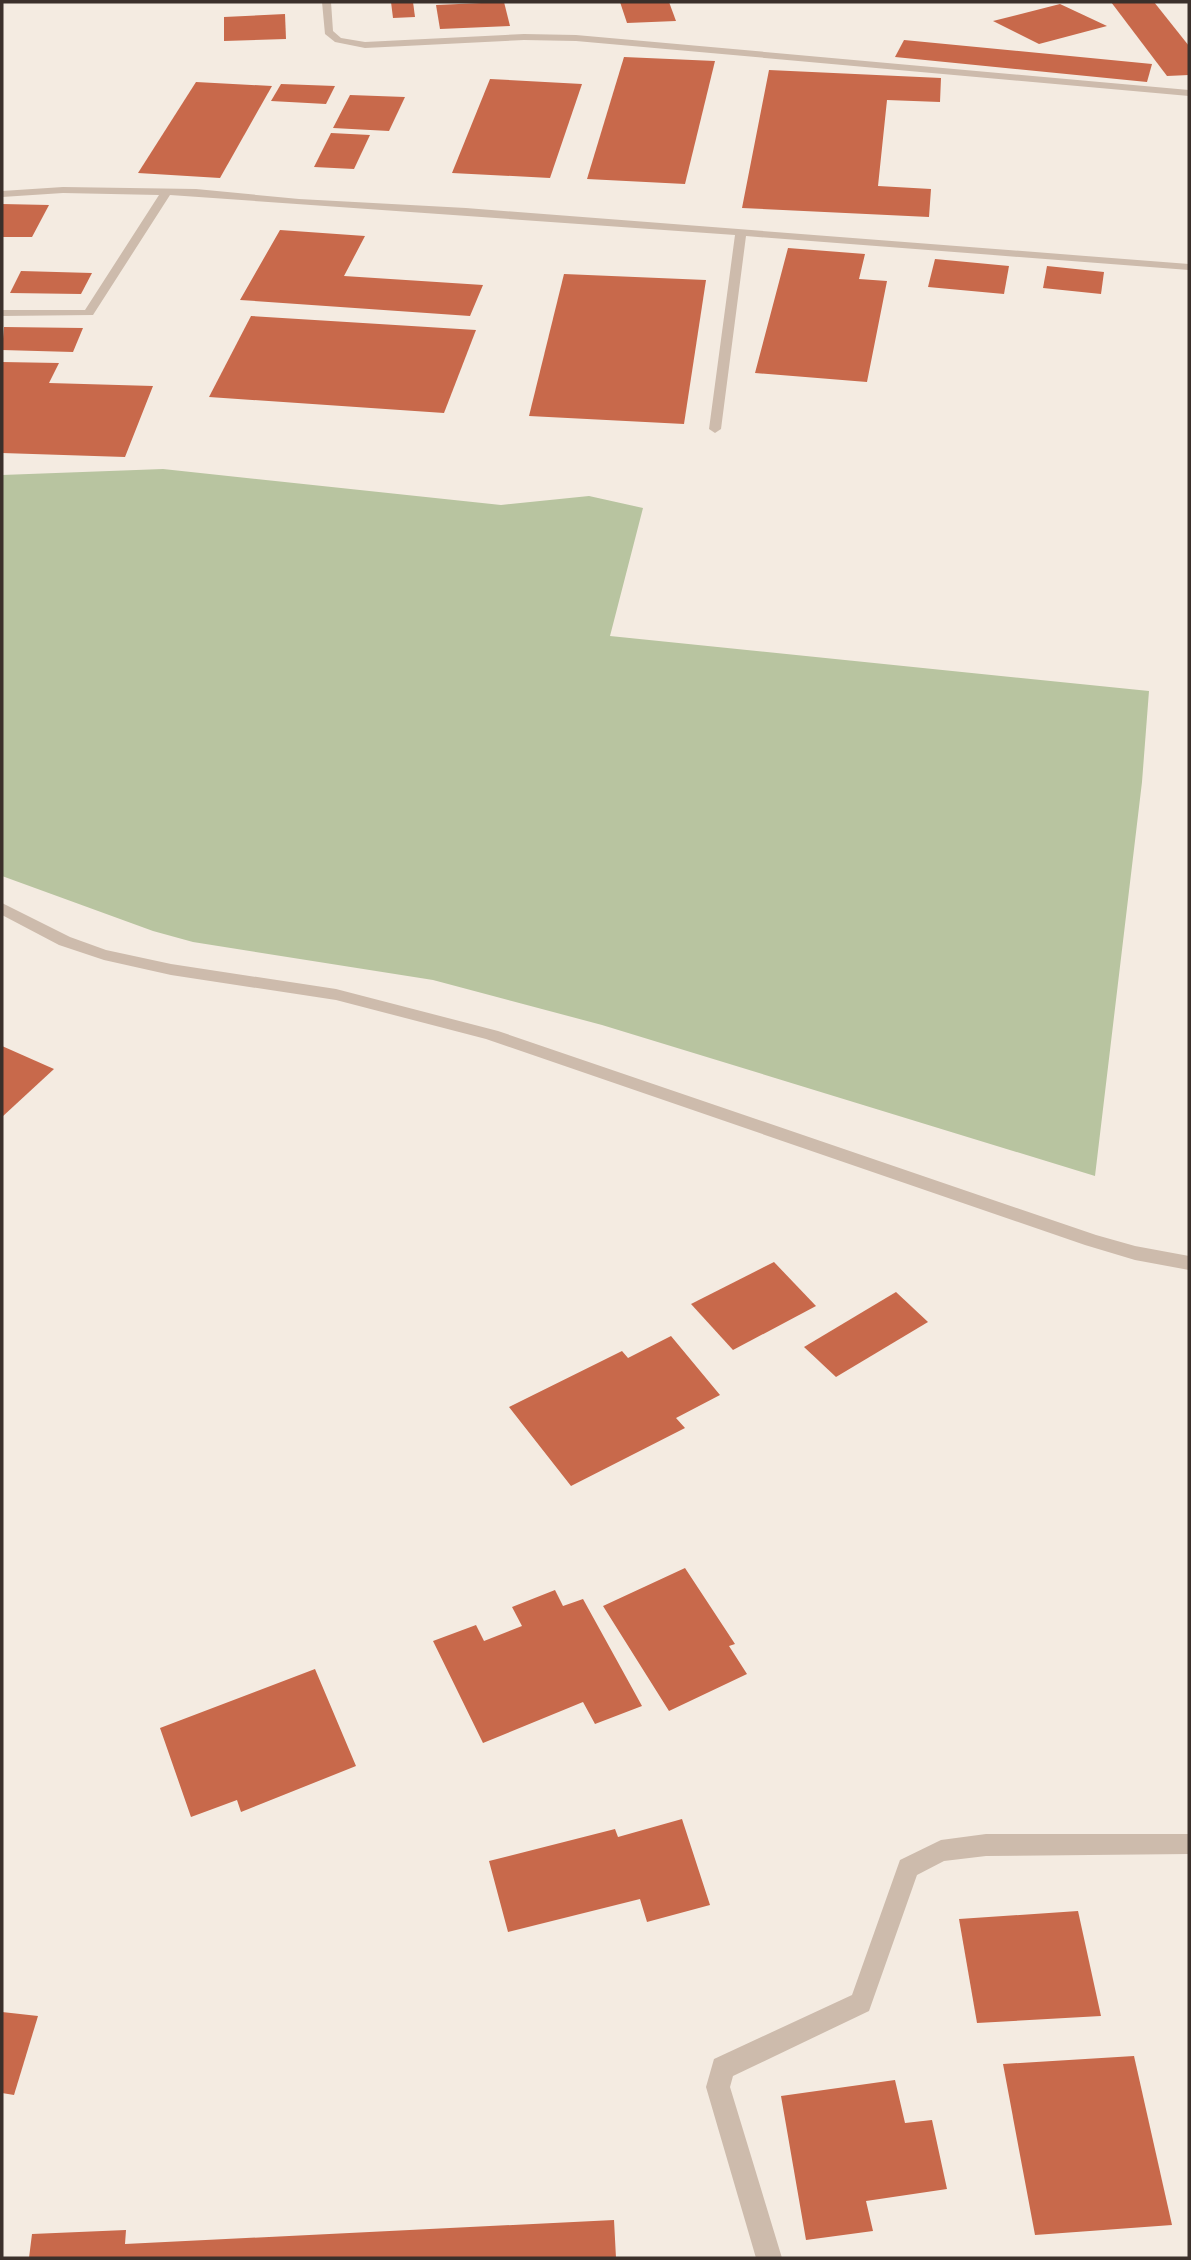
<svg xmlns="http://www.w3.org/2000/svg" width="1191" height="2260" viewBox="0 0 1191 2260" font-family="'Titillium Web',sans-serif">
	<rect width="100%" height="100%" fill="#f4ebe1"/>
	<polygon fill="#b8c4a0" points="163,469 501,505 589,496 643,508 610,636 1149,691 1142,782 1095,1176 602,1025 433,980 193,942 153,931 2,876 2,475"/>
	<g fill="#c8694b">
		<polygon points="391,2 413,2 415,17 393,18"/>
		<polygon points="504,2 510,26 440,29 436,5"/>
		<polygon points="620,2 669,2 676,21 627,23"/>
		<polygon points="1111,2 1154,2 1189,46 1189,75 1167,76"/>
		<polygon points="1060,4 1107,26 1039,44 993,21"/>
		<polygon points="285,14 286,39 224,41 224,17"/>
		<polygon points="904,40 1152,64 1147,82 895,57"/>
		<polygon points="624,57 715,61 685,184 587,179"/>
		<polygon points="769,70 941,78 940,102 887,100 878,186 931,189 929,217 742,208"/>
		<polygon points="490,79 582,84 550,178 452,173"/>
		<polygon points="196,82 272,86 220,178 138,173"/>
		<polygon points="281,84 335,86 326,104 271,101"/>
		<polygon points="350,95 405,97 389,131 333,128"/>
		<polygon points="331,133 370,135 354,169 314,167"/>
		<polygon points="2,204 49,205 32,237 2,237"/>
		<polygon points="280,230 365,236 344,276 483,285 470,316 240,300"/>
		<polygon points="788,248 865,254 859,279 887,281 867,382 755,373"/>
		<polygon points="935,259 1009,266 1004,294 928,287"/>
		<polygon points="1047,266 1104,272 1101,294 1043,288"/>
		<polygon points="21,271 92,273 81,294 10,293"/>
		<polygon points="564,274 706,280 684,424 529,416"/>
		<polygon points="251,316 476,330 444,413 209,397"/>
		<polygon points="4,327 83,328 73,352 2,350"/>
		<polygon points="2,362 59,363 49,383 153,386 125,457 2,453"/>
		<polygon points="2,1046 54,1069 2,1117"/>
		<polygon points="774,1262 816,1306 733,1350 691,1304"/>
		<polygon points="896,1292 928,1322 836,1377 804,1347"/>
		<polygon points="671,1336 720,1395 676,1418 685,1428 571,1486 509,1407 622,1351 628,1358"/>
		<polygon points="685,1568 735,1644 729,1646 747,1674 669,1711 603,1606"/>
		<polygon points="555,1590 563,1606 583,1599 642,1706 595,1724 583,1702 483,1743 433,1641 476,1625 484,1641 522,1626 512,1607"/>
		<polygon points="315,1669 356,1766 241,1812 237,1800 191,1817 160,1728"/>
		<polygon points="682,1819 710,1905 647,1922 640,1899 508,1932 489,1861 615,1829 618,1837"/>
		<polygon points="1078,1911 1101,2016 977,2023 959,1919"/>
		<polygon points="2,2012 38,2016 14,2095 2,2093"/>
		<polygon points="1134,2056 1172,2225 1035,2235 1003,2064"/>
		<polygon points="895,2080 905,2123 932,2120 947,2189 866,2201 873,2231 806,2240 781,2096"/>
		<polygon points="614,2220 616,2258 29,2258 32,2234 126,2230 125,2244"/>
	</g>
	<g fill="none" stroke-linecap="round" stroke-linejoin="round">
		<g fill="#cdbbac" fill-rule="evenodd">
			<polygon points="322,2 331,2 333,31 341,38 365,42 524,34 576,35 1189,90 1189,96 576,41 524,40 365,48 335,42 325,34"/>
			<polygon points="63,187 196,189 299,199 466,208 1189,264 1189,270 746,236 721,429 715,433 709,429 735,235 170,195 93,315 2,316 2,310 85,310 159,195 63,193 2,197 2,191"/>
			<polygon points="2,903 70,937 106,950 171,964 336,989 498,1031 1096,1235 1135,1246 1189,1256 1189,1270 1135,1260 1085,1245 486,1039 336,1000 171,975 104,960 59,945 2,915"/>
			<polygon points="986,1834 1189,1834 1189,1854 986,1856 944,1861 917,1875 869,2011 733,2076 730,2087 782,2258 756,2258 706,2087 714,2059 852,1995 900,1860 941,1840"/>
		</g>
	</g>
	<rect width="1191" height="2260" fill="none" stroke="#3b302b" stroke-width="7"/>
</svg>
